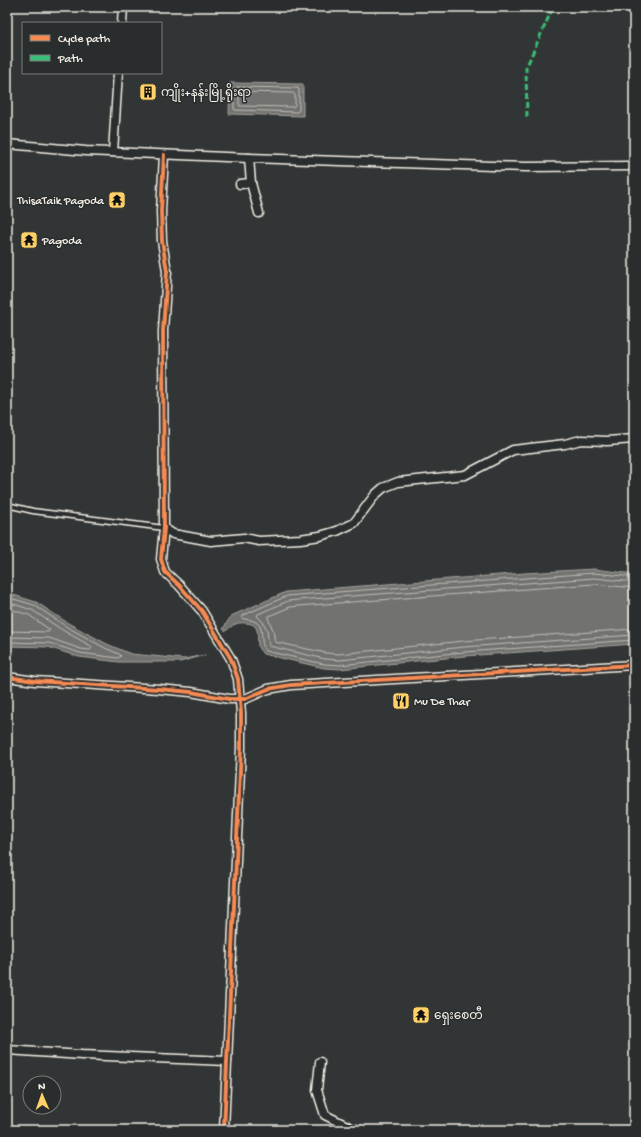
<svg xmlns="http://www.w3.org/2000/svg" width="641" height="1137" viewBox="0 0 641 1137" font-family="'Gochi Hand','Noto Sans Myanmar',sans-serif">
	<rect width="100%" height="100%" fill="#323535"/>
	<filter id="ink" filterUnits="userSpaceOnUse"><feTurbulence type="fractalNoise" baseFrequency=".025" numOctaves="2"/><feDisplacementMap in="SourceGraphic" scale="8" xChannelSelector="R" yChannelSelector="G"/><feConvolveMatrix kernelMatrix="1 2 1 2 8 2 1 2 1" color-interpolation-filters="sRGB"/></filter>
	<g filter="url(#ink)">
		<g fill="#727370" stroke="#a6a5a0">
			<polygon points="230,83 303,84 303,116 229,114"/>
			<path d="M594,569L634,574V644L465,656L340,669L324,668L263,654C262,652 260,651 259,649C255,639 263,624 246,623C237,622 232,625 226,631L223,629L231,616L286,592L525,573Z"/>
			<polygon points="7,593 36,602 68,623 107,644 131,654 184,659 205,655 180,662 119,662 79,657 48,647 7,646"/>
		</g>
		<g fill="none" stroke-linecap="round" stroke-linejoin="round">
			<g stroke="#c0bfb8" stroke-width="1">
				<polygon points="236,87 298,88 299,90 299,110 297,112 235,110 234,109 234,89"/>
				<polygon points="241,92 293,93 295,95 295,105 293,107 240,106 239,104 239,94"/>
				<path d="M634,577L594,573L297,595L287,596L244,615L242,617L244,619C271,621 256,639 266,651L324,664L340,665L464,652L634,640"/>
				<polyline points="634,582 594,578 298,600 288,601 258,614 257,616 263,622 267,630 269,646 325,659 340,660 464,647 634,635"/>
				<polyline points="634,588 594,584 298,606 290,607 269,616 268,618 273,630 275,642 326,653 339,654 463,641 634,629"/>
				<polyline points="7,597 34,605 67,627 105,648 119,654 121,656 118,658 80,653 49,643 7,642"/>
				<polyline points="7,602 32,610 64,631 91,646 92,648 90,650 81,649 49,638 7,637"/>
				<polyline points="7,608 29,615 50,630 48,632 7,631"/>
			</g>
			<defs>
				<polyline id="service" points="7,505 33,511 164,528"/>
				<g id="minor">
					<polyline points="122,23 123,7"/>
					<polyline points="7,144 86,151 249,158 526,167 634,166"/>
					<polyline points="113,152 118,73"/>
					<polyline points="164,155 161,211 162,241 167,271 163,331 164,528 161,559 165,572 179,585 202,611 231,659 238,679 241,713 241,748 224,1130"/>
					<polyline points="249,158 251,183 259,213"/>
					<polyline points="240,184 251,183"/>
					<polyline points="164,528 173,534 211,541 244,538 259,541 300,539 320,536 337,531 354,523 375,495 383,488 398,482 465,475 513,450 565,444 581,440 607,441 634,439"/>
					<polyline points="7,677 35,681 159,689 191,692 229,699 245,699 268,689 291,685 634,665"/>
					<polyline points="7,1050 82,1055 227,1061"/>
					<polyline points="320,1062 317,1090 325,1115 351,1128 360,1130"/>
				</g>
			</defs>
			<use href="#service" stroke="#f4f1e8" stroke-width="7"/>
			<use href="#minor" stroke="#f4f1e8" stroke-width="11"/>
			<use href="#service" stroke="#2a2d2e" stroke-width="4"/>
			<use href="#minor" stroke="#2a2d2e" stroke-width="8"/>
			<polyline stroke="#3abd76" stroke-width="3" stroke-dasharray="6 3" stroke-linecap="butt" points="527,117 526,68 553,7"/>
			<defs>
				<g id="cycleway">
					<polyline points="164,155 161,211 162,241 167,271 163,331 164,528 161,559 165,572 179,585 202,611 231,659 238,679 241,713 241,748 224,1130"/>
					<polyline points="7,677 35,681 159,689 191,692 229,699 245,699 268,689 291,685 634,665"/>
				</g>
			</defs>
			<use href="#cycleway" stroke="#2a2d2e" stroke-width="6"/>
			<use href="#cycleway" stroke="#f68b52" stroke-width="4"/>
		</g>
	</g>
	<defs>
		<symbol id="building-square" viewBox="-11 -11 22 22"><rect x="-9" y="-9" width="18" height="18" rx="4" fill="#ffd166" stroke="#2a2d2e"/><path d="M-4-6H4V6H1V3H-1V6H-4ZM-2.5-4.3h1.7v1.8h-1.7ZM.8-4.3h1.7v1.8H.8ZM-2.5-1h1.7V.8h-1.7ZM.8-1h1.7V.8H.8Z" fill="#111"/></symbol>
		<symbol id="temple-square" viewBox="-11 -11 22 22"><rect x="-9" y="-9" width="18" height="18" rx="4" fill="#ffd166" stroke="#2a2d2e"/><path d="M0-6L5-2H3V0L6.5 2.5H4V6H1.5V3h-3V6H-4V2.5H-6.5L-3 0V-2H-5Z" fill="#111"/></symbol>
		<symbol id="restaurant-square" viewBox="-11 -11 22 22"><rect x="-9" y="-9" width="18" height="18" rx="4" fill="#ffd166" stroke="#2a2d2e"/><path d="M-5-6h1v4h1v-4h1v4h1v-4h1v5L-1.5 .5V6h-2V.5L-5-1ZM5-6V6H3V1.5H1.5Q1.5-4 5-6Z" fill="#111"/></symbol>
	</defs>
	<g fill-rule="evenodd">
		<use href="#building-square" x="138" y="82" width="20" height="20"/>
		<use href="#temple-square" x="107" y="190" width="20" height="20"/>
		<use href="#temple-square" x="19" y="230" width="20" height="20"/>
		<use href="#restaurant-square" x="391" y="691" width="20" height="20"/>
		<use href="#temple-square" x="411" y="1005" width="20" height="20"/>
	</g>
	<g text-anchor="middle" stroke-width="3" stroke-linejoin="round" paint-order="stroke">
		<g font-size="12" fill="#f4f1e8" stroke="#2a2d2e" text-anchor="start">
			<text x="161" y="96">ကျိုး+နန်းမြို့ရိုးရာ</text>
			<text x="104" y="204" text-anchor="end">ThisaTaik Pagoda</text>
			<text x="42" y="244">Pagoda</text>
			<text x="414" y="705">Mu De Thar</text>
			<text x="434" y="1019">ရှေးစေတီ</text>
		</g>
	</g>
	<rect width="641" height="1137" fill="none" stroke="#2a2d2e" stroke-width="24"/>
	<rect x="12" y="12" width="617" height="1113" fill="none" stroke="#f4f1e8" stroke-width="1.5" filter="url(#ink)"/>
	<rect x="22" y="22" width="140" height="52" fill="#2a2d2e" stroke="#7b7b78"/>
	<rect x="30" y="35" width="20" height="6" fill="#f68b52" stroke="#7b7b78"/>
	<text x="58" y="42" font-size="12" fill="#f4f1e8">Cycle path</text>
	<rect x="30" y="55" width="20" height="6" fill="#3abd76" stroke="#7b7b78"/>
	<text x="58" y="62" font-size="12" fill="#f4f1e8">Path</text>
	<g transform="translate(42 1095) rotate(358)"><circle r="19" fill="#2a2d2e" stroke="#7b7b78"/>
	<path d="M0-3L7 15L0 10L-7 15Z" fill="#ffd166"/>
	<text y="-6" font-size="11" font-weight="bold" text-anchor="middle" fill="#f4f1e8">N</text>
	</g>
</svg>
